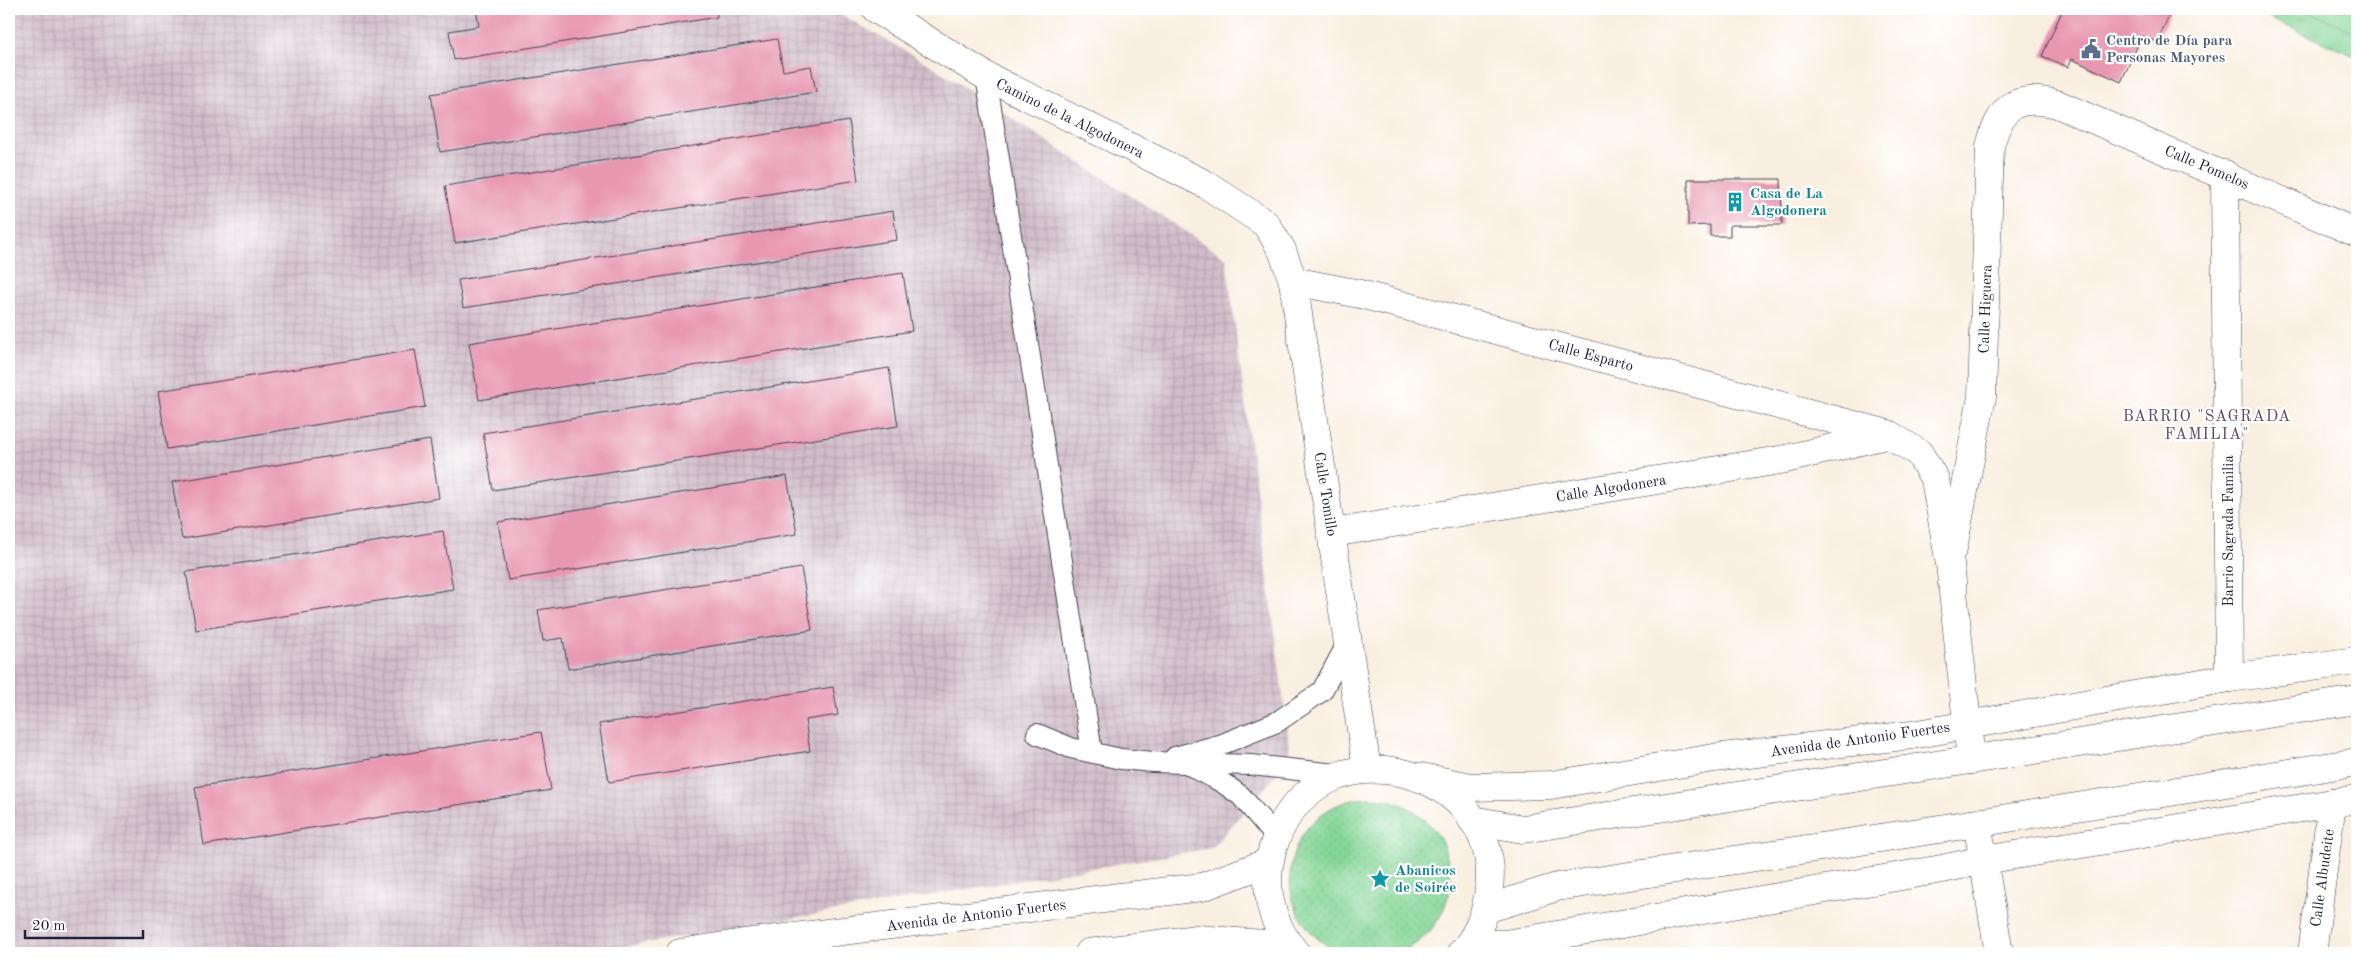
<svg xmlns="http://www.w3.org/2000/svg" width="2366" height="962" viewBox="0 0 2366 962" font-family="'Old Standard TT',serif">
	<defs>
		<pattern id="industrial-grid" width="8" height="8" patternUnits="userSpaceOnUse" patternTransform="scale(1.25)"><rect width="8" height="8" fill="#d1bdc9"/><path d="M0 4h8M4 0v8" fill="none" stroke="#b3a2ae"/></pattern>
		<pattern id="grass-dots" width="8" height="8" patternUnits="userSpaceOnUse" patternTransform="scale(1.25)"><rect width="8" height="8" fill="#84d696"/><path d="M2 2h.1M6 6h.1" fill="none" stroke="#72b782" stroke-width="1.8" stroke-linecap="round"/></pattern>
		<pattern id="park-tufts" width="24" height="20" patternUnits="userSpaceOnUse" patternTransform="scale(1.25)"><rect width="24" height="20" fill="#84d696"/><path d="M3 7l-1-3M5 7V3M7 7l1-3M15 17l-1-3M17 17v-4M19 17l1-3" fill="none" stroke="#72b782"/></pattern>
	</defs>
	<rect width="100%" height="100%" fill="#fff"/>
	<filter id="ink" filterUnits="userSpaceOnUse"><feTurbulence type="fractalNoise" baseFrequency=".02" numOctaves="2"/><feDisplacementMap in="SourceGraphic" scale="10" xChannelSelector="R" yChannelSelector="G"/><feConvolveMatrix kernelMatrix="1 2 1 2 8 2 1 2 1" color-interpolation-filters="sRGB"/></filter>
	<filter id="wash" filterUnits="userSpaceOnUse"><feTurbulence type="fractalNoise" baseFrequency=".0096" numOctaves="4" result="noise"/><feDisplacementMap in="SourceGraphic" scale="20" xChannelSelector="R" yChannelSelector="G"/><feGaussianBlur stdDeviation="1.12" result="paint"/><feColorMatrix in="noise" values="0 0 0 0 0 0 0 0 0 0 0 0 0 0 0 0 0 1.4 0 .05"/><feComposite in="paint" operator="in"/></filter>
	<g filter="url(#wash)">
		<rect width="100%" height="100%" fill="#f9efe0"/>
		<polygon fill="url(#industrial-grid)" points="9,9 831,9 932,66 1226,258 1291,758 1212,848 586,953 9,953"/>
		<circle fill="url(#grass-dots)" stroke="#537c68" cx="1370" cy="878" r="80"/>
		<polygon fill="url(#park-tufts)" stroke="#537c68" points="2267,9 2357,9 2357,57 2264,16"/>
		<polygon fill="#84d696" stroke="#537c68" points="2304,9 2357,9 2357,33"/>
		<g id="blocks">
			<g fill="#e897b0">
				<polygon points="476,9 716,9 717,17 454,60 449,31 479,26"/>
				<polygon points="2063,9 2172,9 2157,42 2142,36 2121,82 2072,59 2068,67 2042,56"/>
				<polygon points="777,39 783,71 811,66 816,92 440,152 431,94"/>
				<polygon points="849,121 858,180 455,243 445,186"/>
				<polygon points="1688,179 1781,179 1782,225 1730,225 1730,236 1710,236 1710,225 1688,226"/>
				<polygon points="893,211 897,240 463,308 458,280"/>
				<polygon points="903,273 912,331 479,400 469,343"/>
				<polygon points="415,350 425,407 167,449 158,391"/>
				<polygon points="889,368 898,426 493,490 483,433"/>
				<polygon points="430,440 439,498 182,539 172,482"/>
				<polygon points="787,476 797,534 508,580 498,522"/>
				<polygon points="443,531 453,589 196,630 186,572"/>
				<polygon points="801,568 812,630 568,669 563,638 543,641 538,610"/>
				<polygon points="833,687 838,715 805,720 810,751 609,782 599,724"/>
				<polygon points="541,732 551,790 204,845 195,787"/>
			</g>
		</g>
	</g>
	<g filter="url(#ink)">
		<use href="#blocks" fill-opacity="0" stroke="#424154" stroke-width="1"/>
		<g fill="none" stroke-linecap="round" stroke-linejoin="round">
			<defs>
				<g id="service">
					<polyline points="986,76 1092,752"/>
					<polyline points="1037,734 1071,748 1121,759 1153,762 1251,765 1336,774"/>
					<polyline points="1175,757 1220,745 1277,722 1322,691 1348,642"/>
					<polyline points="1191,766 1223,783 1241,796 1276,837"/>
				</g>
				<g id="minor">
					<polyline points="876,9 986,76 1207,185 1266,224 1282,250 1293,281 1367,769"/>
					<polyline points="2225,174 2229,678"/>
					<polyline points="1293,281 1360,294 1888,434 1919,453 1935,480 1950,564 1971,760"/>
					<polyline points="1332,533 1786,459 1886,435"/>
					<path d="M1953,548L1982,397L1990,146C2001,106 2015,94 2057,104L2357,233"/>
					<polyline points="1421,777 1471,787 1551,785 1714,758 1912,735 2229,678 2357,661"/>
					<polyline points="1977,822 1999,953"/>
					<polyline points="1470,944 1505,944 1942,869 1984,860 2357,799"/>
					<polyline points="2312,953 2332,803"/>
				</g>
				<g id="primary">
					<polyline points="1472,820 1523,829 2357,700"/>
					<polyline points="1486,909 1557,887 1933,830 2357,762"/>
					<polyline points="680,953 744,943 1202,887 1269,862"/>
					<polyline points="1089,953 1197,939 1289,946"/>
					<path d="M1296,953C1271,926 1262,886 1272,851C1311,712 1511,767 1488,896C1485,917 1475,939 1461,953"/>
				</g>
			</defs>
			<use href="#service" stroke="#424154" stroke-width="22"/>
			<use href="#minor" stroke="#424154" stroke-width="29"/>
			<use href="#primary" stroke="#424154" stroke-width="29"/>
			<use href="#service" stroke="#fff" stroke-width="20"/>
			<use href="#minor" stroke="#fff" stroke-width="28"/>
			<use href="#primary" stroke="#fff" stroke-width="28"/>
		</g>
	</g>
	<defs>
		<symbol id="civic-bare" viewBox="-9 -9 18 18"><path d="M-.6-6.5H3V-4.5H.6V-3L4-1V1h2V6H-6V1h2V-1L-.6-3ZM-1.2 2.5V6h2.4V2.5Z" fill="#5c6f8a" stroke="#fff" stroke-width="2.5" paint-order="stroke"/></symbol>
		<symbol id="building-bare" viewBox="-9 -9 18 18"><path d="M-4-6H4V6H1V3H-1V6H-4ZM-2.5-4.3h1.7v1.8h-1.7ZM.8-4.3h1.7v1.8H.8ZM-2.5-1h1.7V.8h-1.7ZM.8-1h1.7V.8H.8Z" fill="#0f9aa8" stroke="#fff" stroke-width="2.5" paint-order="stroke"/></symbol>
		<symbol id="sight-bare" viewBox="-9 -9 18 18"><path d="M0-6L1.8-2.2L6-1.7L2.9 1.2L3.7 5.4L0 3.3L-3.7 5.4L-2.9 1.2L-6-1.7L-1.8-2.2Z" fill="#0f9aa8" stroke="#fff" stroke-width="2.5" paint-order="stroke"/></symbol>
	</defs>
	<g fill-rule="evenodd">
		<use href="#civic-bare" x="2077" y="35" width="28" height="28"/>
		<use href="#building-bare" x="1721" y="188" width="28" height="28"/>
		<use href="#sight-bare" x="1366" y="865" width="28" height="28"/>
	</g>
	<g text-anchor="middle" stroke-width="4.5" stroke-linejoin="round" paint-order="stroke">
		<g font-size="15" font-weight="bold" fill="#4e5e75" stroke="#fff" text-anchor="start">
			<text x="2106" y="45">Centro de Día para<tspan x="2106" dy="17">Personas Mayores</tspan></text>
		</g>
		<g font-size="15" fill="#22223b" stroke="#fff">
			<text transform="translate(1070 118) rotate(26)" y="5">Camino de la Algodonera</text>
			<text transform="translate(2207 167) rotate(23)" y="5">Calle Pomelos</text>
			<text transform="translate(1985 309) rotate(-88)" y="5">Calle Higuera</text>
			<text transform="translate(1591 355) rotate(15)" y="5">Calle Esparto</text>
			<text transform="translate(1611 488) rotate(-9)" y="5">Calle Algodonera</text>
			<text transform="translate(1326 494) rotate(81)" y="5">Calle Tomillo</text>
			<text transform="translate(2228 531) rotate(-90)" y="5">Barrio Sagrada Familia</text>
			<text transform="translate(1860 739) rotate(-8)" y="5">Avenida de Antonio Fuertes</text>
			<text transform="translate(2322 878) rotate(-82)" y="5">Calle Albudeite</text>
			<text transform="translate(976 915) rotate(-7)" y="5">Avenida de Antonio Fuertes</text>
		</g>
		<g font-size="15" font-weight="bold" fill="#0d838f" stroke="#fff" text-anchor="start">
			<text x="1750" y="198">Casa de La<tspan x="1750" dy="17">Algodonera</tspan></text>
			<text x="1395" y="875">Abanicos<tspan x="1395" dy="17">de Soirée</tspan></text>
		</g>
		<g font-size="16" letter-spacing="1" fill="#674b64" stroke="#fff">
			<text x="2207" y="421">BARRIO "SAGRADA<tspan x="2207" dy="18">FAMILIA"</tspan></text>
		</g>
	</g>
	<rect width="2366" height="962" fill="none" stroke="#fff" stroke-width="30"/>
	<path d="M25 930v8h118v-8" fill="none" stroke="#22223b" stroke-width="2.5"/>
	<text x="32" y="930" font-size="15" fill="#22223b" stroke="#ffffff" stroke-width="4" paint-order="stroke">20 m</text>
</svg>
